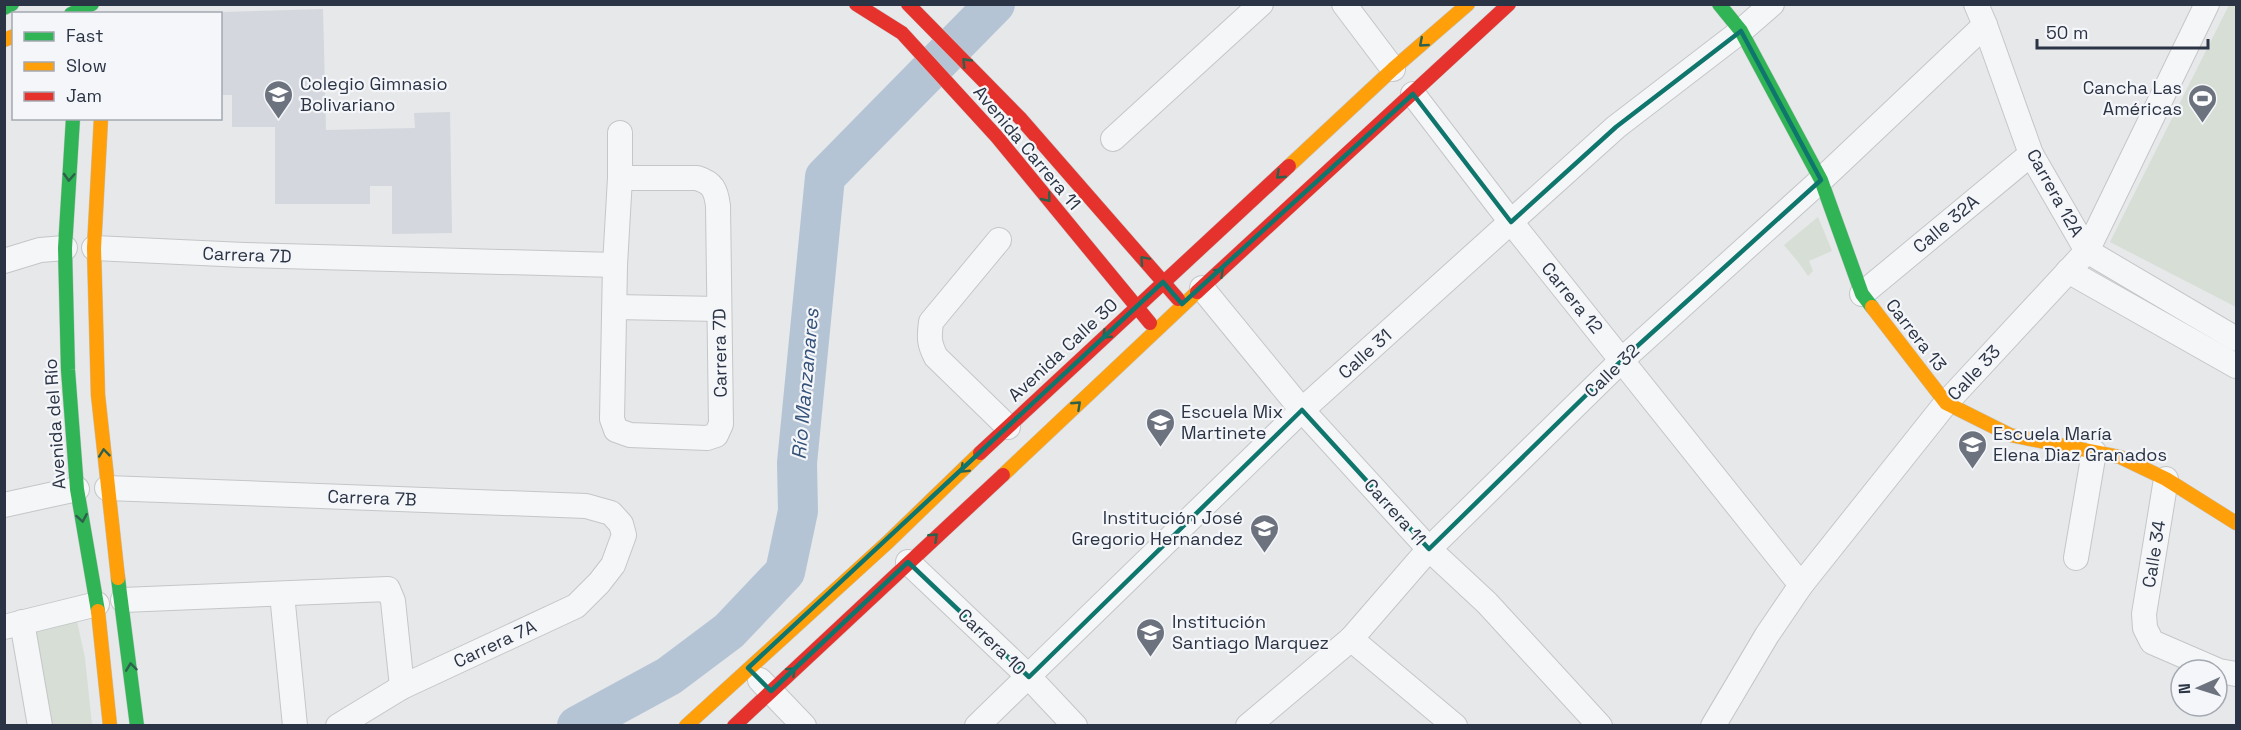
<svg xmlns="http://www.w3.org/2000/svg" width="2241" height="730" viewBox="0 0 2241 730" font-family="'Space Grotesk',sans-serif">
	<rect width="100%" height="100%" fill="#e6e8ea"/>
	<polygon fill="#d4d7dd" points="323,9 326,130 415,128 414,113 450,112 452,233 392,234 392,186 370,186 370,204 275,204 275,127 232,127 232,95 221,95 220,14 190,13"/>
	<g fill="#d6ded6">
		<polygon points="2229,5 2236,5 2236,307 2110,242"/>
		<polygon points="1818,217 1832,251 1809,261 1813,271 1808,276 1799,263 1784,245"/>
		<polygon points="77,621 85,658 92,725 46,725 30,627"/>
	</g>
	<g fill="none" stroke-linecap="round" stroke-linejoin="round">
		<polyline stroke="#b4c4d5" stroke-width="40" points="577,726 669,676 729,631 785,572 798,511 797,463 825,177 995,4"/>
		<defs>
			<g id="street">
				<polyline points="1344,4 1393,69"/>
				<polyline points="1976,4 1985,25 2031,154 2087,251 2236,339"/>
				<polyline points="1413,94 1511,222 1801,585"/>
				<polyline points="1113,139 1261,4"/>
				<path d="M620,178H697C713,183 716,190 718,206L721,424L716,435L707,438L630,435L616,430L612,419L615,265Z"/>
				<polyline points="620,178 620,133"/>
				<path d="M999,240L931,322C929,337 929,344 936,357L1008,427"/>
				<polyline points="94,248 244,255 615,265"/>
				<polyline points="4,261 40,250 65,248"/>
				<polyline points="2068,271 2236,366"/>
				<polyline points="1202,288 1302,410 1429,549 1487,603 1600,726"/>
				<polyline points="1862,294 2031,154"/>
				<polyline points="615,307 719,309"/>
				<polyline points="2166,479 2144,614 2145,628 2152,642 2219,671 2236,674"/>
				<polyline points="107,488 586,506 611,513 621,524 624,535 613,565 599,583 576,606 402,687 338,726"/>
				<polyline points="4,505 77,489"/>
				<polyline points="2076,558 2094,452"/>
				<polyline points="908,562 1029,677 1075,726"/>
				<polyline points="282,594 295,726"/>
				<polyline points="123,600 388,589 393,601 402,687"/>
				<polyline points="22,622 40,726"/>
				<polyline points="4,627 97,604"/>
				<polyline points="1351,639 1455,726"/>
				<polyline points="760,680 804,726"/>
				<polyline points="977,726 1302,410 1616,127 1741,31 1772,4"/>
				<polyline points="1248,726 1351,639 1429,549 1623,359 1821,180 1985,25"/>
				<polyline points="1713,726 1767,635 1801,585 1946,403 2087,251 2207,4"/>
			</g>
			<g id="fast">
				<polyline points="1719,4 1741,31 1821,180 1862,294 1872,307"/>
				<polyline points="4,8 12,4"/>
				<polyline points="71,14 92,4"/>
				<polyline points="73,118 65,248 68,370 77,489 98,611"/>
				<polyline points="118,578 137,726"/>
			</g>
			<g id="slow">
				<polyline points="4,40 14,36"/>
				<polyline points="101,118 94,248 98,395 118,578"/>
				<polyline points="1289,166 1393,69 1468,4"/>
				<polyline points="1872,307 1946,403 2010,435 2120,457 2166,479 2236,523"/>
				<polyline points="1003,475 1197,292"/>
				<polyline points="98,611 110,726"/>
				<polyline points="686,726 888,542 980,453"/>
			</g>
			<g id="jam">
				<polyline points="856,4 902,33 997,137 1150,323"/>
				<polyline points="908,4 1021,119 1178,299"/>
				<polyline points="1197,292 1509,4"/>
				<polyline points="980,453 1289,166"/>
				<polyline points="734,726 1003,475"/>
			</g>
		</defs>
		<use href="#street" stroke="#c4c6c8" stroke-width="26"/>
		<use href="#fast" stroke="#c4c6c8" stroke-width="15"/>
		<use href="#slow" stroke="#c4c6c8" stroke-width="15"/>
		<use href="#jam" stroke="#c4c6c8" stroke-width="15"/>
		<use href="#street" stroke="#f5f6f7" stroke-width="24"/>
		<use href="#fast" stroke="#30b455" stroke-width="14"/>
		<use href="#slow" stroke="#ff9f0a" stroke-width="14"/>
		<use href="#jam" stroke="#e5322d" stroke-width="14"/>
	</g>
	<defs><path id="oneway-chevron" d="M-2-3.5L2.5 0L-2 3.5" fill="none" stroke-width="1.6" stroke-linecap="round" stroke-linejoin="round" transform="scale(1.5)"/></defs>
	<g stroke="#2d614b">
		<use href="#oneway-chevron" transform="translate(1423 43) rotate(139)"/>
		<use href="#oneway-chevron" transform="translate(966 62) rotate(-134)"/>
		<use href="#oneway-chevron" transform="translate(1280 175) rotate(137)"/>
		<use href="#oneway-chevron" transform="translate(69 177) rotate(93)"/>
		<use href="#oneway-chevron" transform="translate(1047 198) rotate(51)"/>
		<use href="#oneway-chevron" transform="translate(1144 260) rotate(-131)"/>
		<use href="#oneway-chevron" transform="translate(1220 272) rotate(-43)"/>
		<use href="#oneway-chevron" transform="translate(1106 335) rotate(137)"/>
		<use href="#oneway-chevron" transform="translate(1077 405) rotate(-43)"/>
		<use href="#oneway-chevron" transform="translate(104 453) rotate(-96)"/>
		<use href="#oneway-chevron" transform="translate(964 469) rotate(136)"/>
		<use href="#oneway-chevron" transform="translate(82 518) rotate(80)"/>
		<use href="#oneway-chevron" transform="translate(934 537) rotate(-43)"/>
		<use href="#oneway-chevron" transform="translate(131 667) rotate(-97)"/>
		<use href="#oneway-chevron" transform="translate(792 671) rotate(-43)"/>
	</g>
	<path fill="none" stroke="#0f766e" stroke-width="4.5" stroke-linejoin="round" d="M1741,31L1821,180L1623,359L1429,549L1302,410L1029,677L908,562L771,691L748,668L1163,282L1182,304L1413,94L1511,222L1616,127Z"/>
	<defs>
		<symbol id="school-pin" viewBox="-11 -11 22 30"><path d="M0 17L-7.5 6A9.5 9.5 0 1 1 7.5 6Z" fill="#6c737f" stroke="#f4f6f9"/><path d="M0-5L7-2L0 1L-7-2ZM-4 1L0 2.5L4 1V4Q0 6-4 4Z" fill="#fff"/></symbol>
		<symbol id="stadium-pin" viewBox="-11 -11 22 30"><path d="M0 17L-7.5 6A9.5 9.5 0 1 1 7.5 6Z" fill="#6c737f" stroke="#f4f6f9"/><path d="M0-5a6.5 5 0 1 0 0 10a6.5 5 0 1 0 0-10ZM-3.5-1.8h7v3.6h-7Z" fill="#fff"/></symbol>
	</defs>
	<g fill-rule="evenodd">
		<use href="#school-pin" x="262" y="78" width="33" height="45"/>
		<use href="#stadium-pin" x="2186" y="82" width="33" height="45"/>
		<use href="#school-pin" x="1144" y="406" width="33" height="45"/>
		<use href="#school-pin" x="1956" y="428" width="33" height="45"/>
		<use href="#school-pin" x="1248" y="512" width="33" height="45"/>
		<use href="#school-pin" x="1134" y="616" width="33" height="45"/>
	</g>
	<g text-anchor="middle" stroke-width="4.5" stroke-linejoin="round" paint-order="stroke">
		<g font-size="18" fill="#2b3445" stroke="#f4f6f9" text-anchor="start">
			<text x="300" y="90">Colegio Gimnasio<tspan x="300" dy="21">Bolivariano</tspan></text>
			<text x="2182" y="94" text-anchor="end">Cancha Las<tspan x="2182" dy="21">Américas</tspan></text>
			<text x="1181" y="418">Escuela Mix<tspan x="1181" dy="21">Martinete</tspan></text>
			<text x="1993" y="440">Escuela María<tspan x="1993" dy="21">Elena Diaz Granados</tspan></text>
			<text x="1243" y="524" text-anchor="end">Institución José<tspan x="1243" dy="21">Gregorio Hernandez</tspan></text>
			<text x="1172" y="628">Institución<tspan x="1172" dy="21">Santiago Marquez</tspan></text>
		</g>
		<g font-size="18" fill="#2b3445" stroke="#f4f6f9">
			<text transform="translate(1027 148) rotate(50)" y="6">Avenida Carrera 11</text>
			<text transform="translate(2055 193) rotate(61)" y="6">Carrera 12A</text>
			<text transform="translate(1946 224) rotate(-40)" y="6">Calle 32A</text>
			<text transform="translate(247 255) rotate(2)" y="6">Carrera 7D</text>
			<text transform="translate(1572 298) rotate(51)" y="6">Carrera 12</text>
			<text transform="translate(1916 335) rotate(52)" y="6">Carrera 13</text>
			<text transform="translate(1063 350) rotate(-43)" y="6">Avenida Calle 30</text>
			<text transform="translate(720 353) rotate(-91)" y="6">Carrera 7D</text>
			<text transform="translate(1365 354) rotate(-42)" y="6">Calle 31</text>
			<text transform="translate(1612 371) rotate(-44)" y="6">Calle 32</text>
			<text transform="translate(1974 373) rotate(-47)" y="6">Calle 33</text>
			<text transform="translate(55 424) rotate(-94)" y="6">Avenida del Río</text>
			<text transform="translate(372 498) rotate(2)" y="6">Carrera 7B</text>
			<text transform="translate(1395 512) rotate(48)" y="6">Carrera 11</text>
			<text transform="translate(2154 554) rotate(-81)" y="6">Calle 34</text>
			<text transform="translate(992 642) rotate(44)" y="6">Carrera 10</text>
			<text transform="translate(495 644) rotate(-25)" y="6">Carrera 7A</text>
		</g>
		<g font-size="20" font-style="italic" fill="#34527a" stroke="#f4f6f9">
			<text transform="translate(805 384) rotate(-85)" y="7">Río Manzanares</text>
		</g>
	</g>
	<rect width="2241" height="730" fill="none" stroke="#2b3445" stroke-width="12"/>
	<rect x="12" y="12" width="210" height="108" fill="#f4f6f9" stroke="#a4a8b1" stroke-width="1.5"/>
	<rect x="24" y="32" width="30" height="9" fill="#30b455" stroke="#a4a8b1" stroke-width="1.5"/>
	<text x="66" y="42" font-size="18" fill="#2b3445">Fast</text>
	<rect x="24" y="62" width="30" height="9" fill="#ff9f0a" stroke="#a4a8b1" stroke-width="1.5"/>
	<text x="66" y="72" font-size="18" fill="#2b3445">Slow</text>
	<rect x="24" y="92" width="30" height="9" fill="#e5322d" stroke="#a4a8b1" stroke-width="1.5"/>
	<text x="66" y="102" font-size="18" fill="#2b3445">Jam</text>
	<g transform="translate(2199 688) rotate(267)"><circle r="28" fill="#f4f6f9" stroke="#a4a8b1" stroke-width="1.5"/>
	<path d="M0-4.5L10 22L0 15L-10 22Z" fill="#6c737f"/>
	<text y="-9" font-size="16" font-weight="bold" text-anchor="middle" fill="#2b3445">N</text>
	</g>
	<path d="M2037 39v9h171v-9" fill="none" stroke="#2b3445" stroke-width="3"/>
	<text x="2046" y="39" font-size="18" fill="#2b3445" stroke="#f4f6f9" stroke-width="4.5" paint-order="stroke">50 m</text>
</svg>
